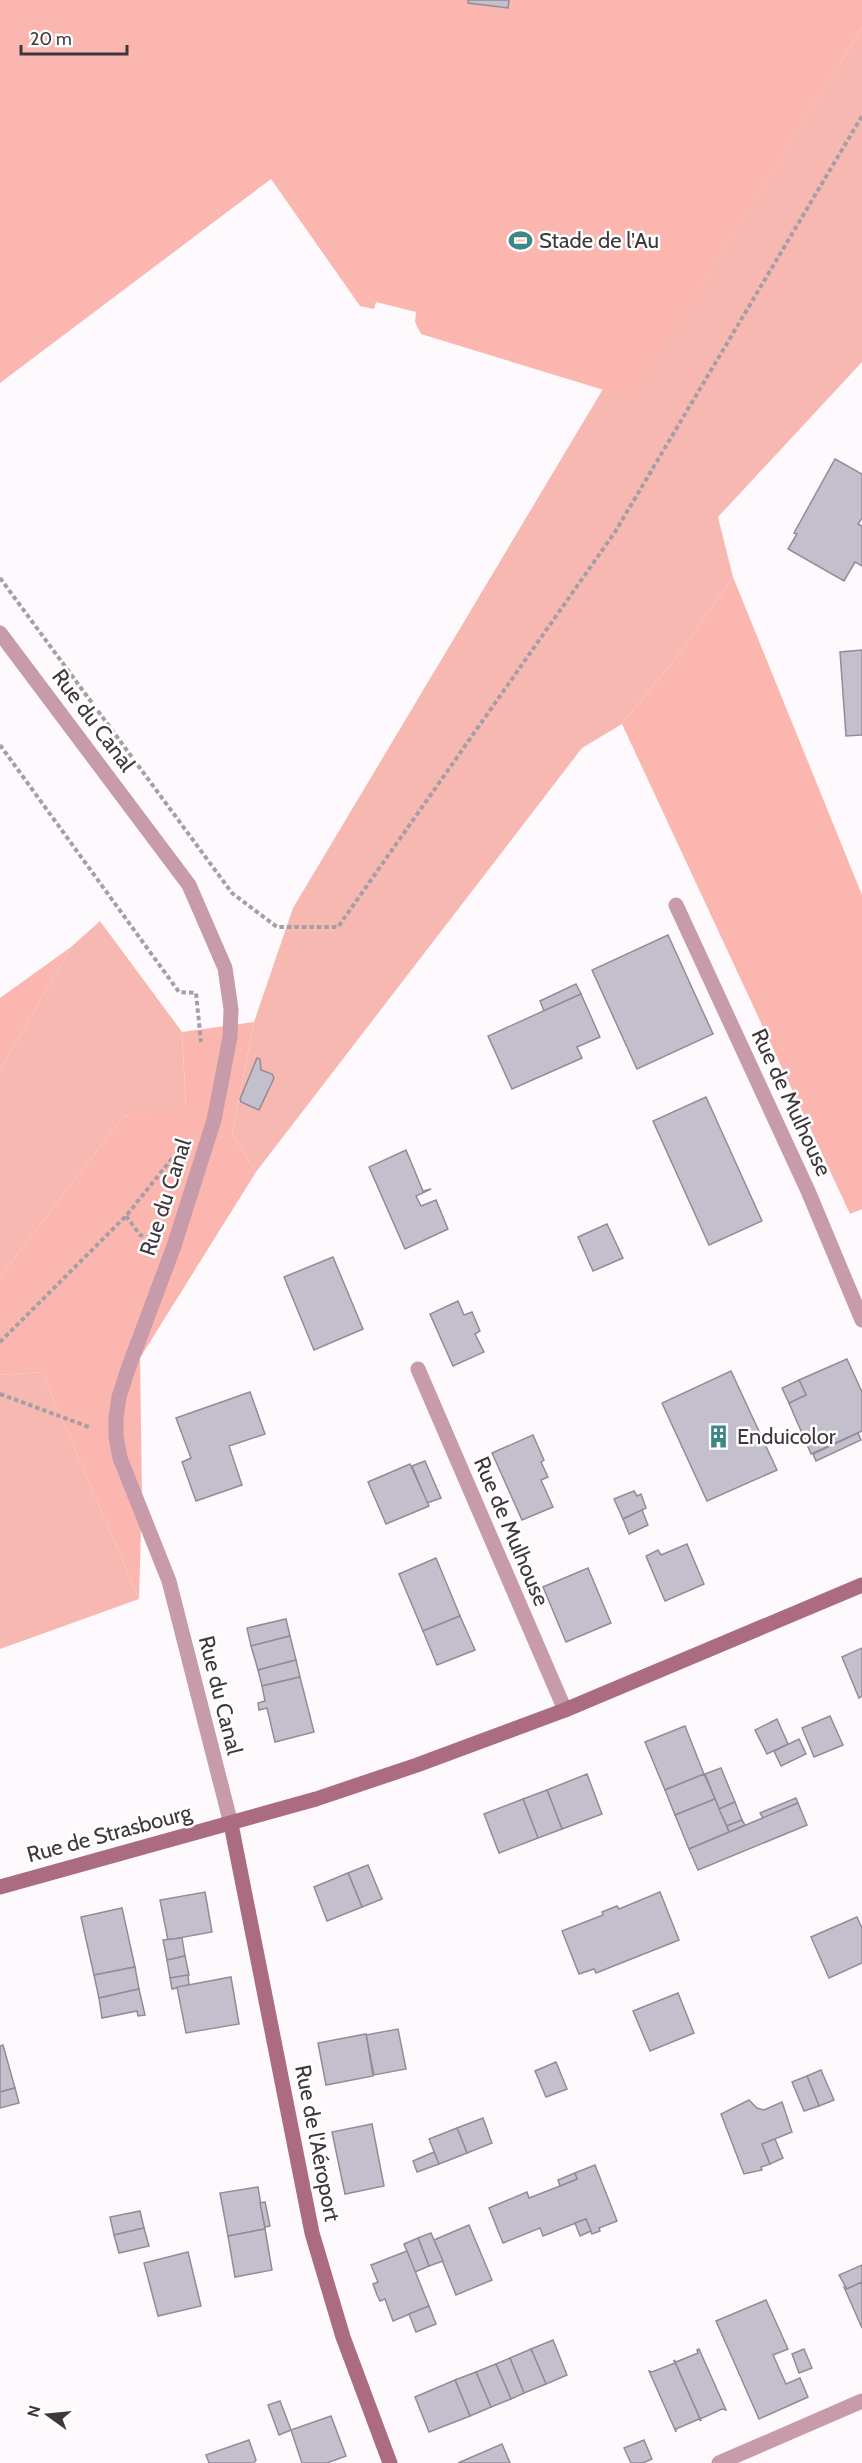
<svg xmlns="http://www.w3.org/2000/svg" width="862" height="2463" viewBox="0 0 862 2463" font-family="Cabin,sans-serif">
	<rect width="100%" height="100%" fill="#fef9fd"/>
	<g fill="#fbb6af">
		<polygon points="0,0 862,0 862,28 630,398 421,334 415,322 416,312 376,302 374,309 360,306 271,179 0,383"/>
		<polygon points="733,577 862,895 862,1209 850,1214 622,724 683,649"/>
		<polygon points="71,947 0,1070 0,998"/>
		<polygon points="254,1022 232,1135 256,1172 140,1358 142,1496 139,1599 42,1372 0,1375 0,1277 123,1117 186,1106 182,1032"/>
	</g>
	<g fill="#f8b8b2">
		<polygon points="862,28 862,362 718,517 733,577 683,649 622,724 582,748 256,1172 232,1135 254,1022 293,908 603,389 630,397"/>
		<polygon points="100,921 182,1032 186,1107 123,1117 0,1277 0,1070 71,947"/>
		<polygon points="42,1372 139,1599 0,1649 0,1375"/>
	</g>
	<g fill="#c4bfcd" stroke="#918c99" stroke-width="1.5">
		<polygon points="468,0 509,0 508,8 468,3"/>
		<polygon points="835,459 862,474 862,518 858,524 862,526 862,566 855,562 844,581 788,549 797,534 794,533"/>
		<polygon points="862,650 862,735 846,736 840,652"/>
		<polygon points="668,935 713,1034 637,1069 592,970"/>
		<polygon points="576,984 581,994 544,1011 540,1001"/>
		<polygon points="581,994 600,1037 577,1047 582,1058 512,1089 488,1036"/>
		<polygon points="257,1058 260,1059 261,1070 272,1074 274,1078 259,1110 241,1102 240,1099"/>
		<polygon points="706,1097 762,1221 709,1245 653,1121"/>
		<polygon points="406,1150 423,1191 431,1189 416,1196 421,1206 436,1200 448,1229 405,1249 369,1167"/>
		<polygon points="607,1224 623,1258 593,1271 578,1237"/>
		<polygon points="333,1257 363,1329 314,1350 284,1277"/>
		<polygon points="458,1301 464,1315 472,1312 480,1331 475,1334 484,1352 453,1366 430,1314"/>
		<polygon points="847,1359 862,1392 862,1431 811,1454 789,1403 806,1395 799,1380"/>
		<polygon points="731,1371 777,1470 707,1501 662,1403"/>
		<polygon points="799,1380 806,1395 789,1403 782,1388"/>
		<polygon points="250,1392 265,1434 229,1446 242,1485 196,1501 182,1462 191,1458 176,1418"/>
		<polygon points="858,1433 861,1440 816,1461 813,1454"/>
		<polygon points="533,1435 544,1460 541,1462 548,1477 541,1480 553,1507 522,1520 492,1453"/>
		<polygon points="425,1461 441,1498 427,1503 412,1466"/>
		<polygon points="410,1464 429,1506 386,1524 368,1482"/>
		<polygon points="634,1491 637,1496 641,1494 646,1508 623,1519 614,1499"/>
		<polygon points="642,1510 648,1525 629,1534 623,1519"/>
		<polygon points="687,1544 704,1584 665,1601 646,1556 658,1550 661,1555"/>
		<polygon points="436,1558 460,1616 423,1631 399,1574"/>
		<polygon points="588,1568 611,1623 566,1642 543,1587"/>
		<polygon points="540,1593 543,1604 535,1607 531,1596"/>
		<polygon points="460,1616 475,1650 437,1665 423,1631"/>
		<polygon points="286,1619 290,1636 251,1646 247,1628"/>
		<polygon points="290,1636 296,1660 258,1670 251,1646"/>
		<polygon points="862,1648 862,1696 859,1698 842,1657"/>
		<polygon points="296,1660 300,1677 262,1686 258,1670"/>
		<polygon points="300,1677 314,1732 275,1742 267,1708 259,1710 258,1703 265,1701 262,1686"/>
		<polygon points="830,1716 843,1745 814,1757 802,1728"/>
		<polygon points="777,1719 788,1744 767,1754 755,1730"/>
		<polygon points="685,1726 704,1774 665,1790 645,1742"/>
		<polygon points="799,1739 806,1754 781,1766 774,1751"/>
		<polygon points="721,1768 735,1802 719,1809 705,1774"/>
		<polygon points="587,1774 602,1814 562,1829 547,1790"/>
		<polygon points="704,1774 715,1799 675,1815 665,1790"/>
		<polygon points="547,1790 562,1829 538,1838 523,1799"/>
		<polygon points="796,1798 798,1803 763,1818 760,1813"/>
		<polygon points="523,1799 538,1838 499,1853 484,1814"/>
		<polygon points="715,1799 729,1832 689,1849 675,1815"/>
		<polygon points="735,1802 742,1820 727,1826 719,1809"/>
		<polygon points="798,1803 807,1825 698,1870 689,1849"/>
		<polygon points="742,1820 745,1825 729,1832 727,1826"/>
		<polygon points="368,1865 382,1899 362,1907 348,1873"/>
		<polygon points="348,1873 362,1907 327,1921 314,1887"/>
		<polygon points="205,1892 212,1932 168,1940 160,1900"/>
		<polygon points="660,1892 679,1940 596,1973 594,1969 579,1974 562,1931 603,1915 602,1912 617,1906 619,1909"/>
		<polygon points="122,1908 135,1967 94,1975 81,1917"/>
		<polygon points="857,1917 862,1928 862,1963 829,1978 811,1937"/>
		<polygon points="182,1938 185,1956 167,1960 163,1940"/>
		<polygon points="185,1956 189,1975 170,1978 167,1960"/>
		<polygon points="135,1967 139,1989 99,1998 94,1975"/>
		<polygon points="188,1975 189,1985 172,1989 170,1978"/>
		<polygon points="231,1977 239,2024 186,2033 177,1987"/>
		<polygon points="139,1989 145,2015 138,2016 137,2011 102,2018 99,1998"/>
		<polygon points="678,1993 694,2033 650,2051 633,2011"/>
		<polygon points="398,2029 406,2069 374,2075 366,2035"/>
		<polygon points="366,2034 373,2076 326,2085 318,2043"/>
		<polygon points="3,2045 15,2088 0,2092 0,2046"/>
		<polygon points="556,2062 567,2089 546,2097 535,2071"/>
		<polygon points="821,2070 834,2100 819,2106 807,2076"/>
		<polygon points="807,2076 819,2106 804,2111 792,2082"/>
		<polygon points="15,2088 19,2103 0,2108 0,2092"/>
		<polygon points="749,2100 757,2108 764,2110 782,2102 792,2132 762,2144 770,2164 761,2167 762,2170 744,2174 721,2114"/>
		<polygon points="483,2118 492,2143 467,2153 457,2128"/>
		<polygon points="372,2124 384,2186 345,2194 332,2132"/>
		<polygon points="457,2128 467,2153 439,2164 429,2139"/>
		<polygon points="775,2139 783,2158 770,2164 762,2144"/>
		<polygon points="434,2152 439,2164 417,2172 413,2161"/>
		<polygon points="595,2165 617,2221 599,2228 600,2231 592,2234 586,2219 543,2236 540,2228 503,2243 489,2208 527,2192 529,2198 560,2186 577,2179 575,2173"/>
		<polygon points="575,2173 577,2179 560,2186 558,2180"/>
		<polygon points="258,2187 265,2229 228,2236 220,2193"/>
		<polygon points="265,2202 270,2226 265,2227 260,2203"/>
		<polygon points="140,2211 144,2228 114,2235 110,2217"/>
		<polygon points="586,2219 591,2231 580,2236 575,2223"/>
		<polygon points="469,2225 492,2280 456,2295 434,2240"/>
		<polygon points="144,2228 149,2246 119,2253 114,2235"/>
		<polygon points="265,2229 272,2270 235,2277 228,2236"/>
		<polygon points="431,2233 443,2261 429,2266 418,2238"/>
		<polygon points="418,2238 429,2266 415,2272 404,2244"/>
		<polygon points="407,2251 429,2306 393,2321 385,2299 380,2301 377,2295 373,2284 378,2282 371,2265"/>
		<polygon points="188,2252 201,2306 158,2316 144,2263"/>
		<polygon points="862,2265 862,2282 847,2289 839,2275"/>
		<polygon points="862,2282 862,2328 844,2287 847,2289"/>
		<polygon points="766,2300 788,2349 773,2355 786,2384 800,2378 808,2397 759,2419 716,2321"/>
		<polygon points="429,2306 436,2324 416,2332 409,2314"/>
		<polygon points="553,2340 567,2375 546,2384 531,2349"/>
		<polygon points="531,2349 546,2384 524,2393 510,2358"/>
		<polygon points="699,2349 726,2410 722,2409 700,2419 701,2421 674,2360 676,2362 698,2353 697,2350"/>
		<polygon points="804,2349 812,2368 799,2373 792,2354"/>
		<polygon points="510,2358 524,2393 511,2399 496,2364"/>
		<polygon points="674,2360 701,2421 699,2419 676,2429 676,2432 649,2371 652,2372 675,2363"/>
		<polygon points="496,2364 511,2399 491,2407 476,2372"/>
		<polygon points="476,2372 491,2407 470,2416 455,2380"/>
		<polygon points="455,2380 470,2416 429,2432 415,2397"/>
		<polygon points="280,2401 291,2430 279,2435 268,2405"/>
		<polygon points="331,2416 346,2456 327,2463 302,2463 291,2430"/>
		<polygon points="249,2440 256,2460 254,2463 209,2463 206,2455"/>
		<polygon points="644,2440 652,2459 643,2463 631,2463 624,2448"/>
		<polygon points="502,2444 510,2463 458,2463"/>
	</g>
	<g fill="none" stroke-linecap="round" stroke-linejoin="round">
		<g stroke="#a59fa4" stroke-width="4" stroke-dasharray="4.5 3" stroke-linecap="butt">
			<polyline points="0,578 232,893 277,927 338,927 615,532 862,116"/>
			<polyline points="0,745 179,992 196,993 201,1042"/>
			<polyline points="126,1216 140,1235 151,1238"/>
			<polyline points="0,1342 126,1216 174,1156"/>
			<polyline points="0,1394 89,1427"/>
		</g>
		<g stroke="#c79ba9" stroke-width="15">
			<polyline points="676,905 808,1191 862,1320"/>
			<polyline points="418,1369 565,1710"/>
		</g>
		<g stroke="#c79ba9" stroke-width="15">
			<polyline points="0,633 189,885 225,968 231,1009 230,1037 214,1120 174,1246 128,1369 119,1397 116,1417 116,1437 120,1458 169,1581 231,1824"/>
			<polyline points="719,2463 862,2401"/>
		</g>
		<g stroke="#ab6c81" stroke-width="15">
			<polyline points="231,1824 312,2233 343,2337 390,2463"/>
			<polyline points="0,1887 316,1799 417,1765 565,1710 862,1585"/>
		</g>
	</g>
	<defs>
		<symbol id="stadium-bare" viewBox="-9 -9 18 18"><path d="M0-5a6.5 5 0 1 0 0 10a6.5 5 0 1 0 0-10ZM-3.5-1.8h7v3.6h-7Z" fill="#3e8787" stroke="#fff" stroke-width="2.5" paint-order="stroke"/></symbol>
		<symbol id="building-bare" viewBox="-9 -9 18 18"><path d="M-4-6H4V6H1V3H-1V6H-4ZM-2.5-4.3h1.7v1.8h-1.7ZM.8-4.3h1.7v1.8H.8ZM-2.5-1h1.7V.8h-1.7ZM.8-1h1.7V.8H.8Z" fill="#3e8787" stroke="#fff" stroke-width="2.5" paint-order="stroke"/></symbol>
	</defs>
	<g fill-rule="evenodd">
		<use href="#stadium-bare" x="504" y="224" width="33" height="33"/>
		<use href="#building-bare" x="702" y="1420" width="33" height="33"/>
	</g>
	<g text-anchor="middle" stroke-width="5" stroke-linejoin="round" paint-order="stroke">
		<g font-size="22" fill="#3e383d" stroke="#fff" text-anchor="start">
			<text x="539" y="248">Stade de l'Au</text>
			<text x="737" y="1444">Enduicolor</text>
		</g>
		<g font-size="22" fill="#3e383d" stroke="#fff">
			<text transform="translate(94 720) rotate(53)" y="8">Rue du Canal</text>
			<text transform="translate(792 1102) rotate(65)" y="8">Rue de Mulhouse</text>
			<text transform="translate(165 1197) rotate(-72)" y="8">Rue du Canal</text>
			<text transform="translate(512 1531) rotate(67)" y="8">Rue de Mulhouse</text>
			<text transform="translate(221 1695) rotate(76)" y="8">Rue du Canal</text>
			<text transform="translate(109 1833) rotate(-15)" y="8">Rue de Strasbourg</text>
			<text transform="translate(318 2143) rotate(79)" y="8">Rue de l'Aéroport</text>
		</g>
	</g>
	<g transform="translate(48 2415) rotate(285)" stroke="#ffffff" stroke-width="4.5" paint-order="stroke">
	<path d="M0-4.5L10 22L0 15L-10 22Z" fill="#3e383d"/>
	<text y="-9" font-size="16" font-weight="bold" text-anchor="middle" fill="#3e383d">N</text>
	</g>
	<path d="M21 45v9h106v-9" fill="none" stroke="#3e383d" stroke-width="3"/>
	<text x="30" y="45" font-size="18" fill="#3e383d" stroke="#ffffff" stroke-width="4.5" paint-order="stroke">20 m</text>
</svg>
